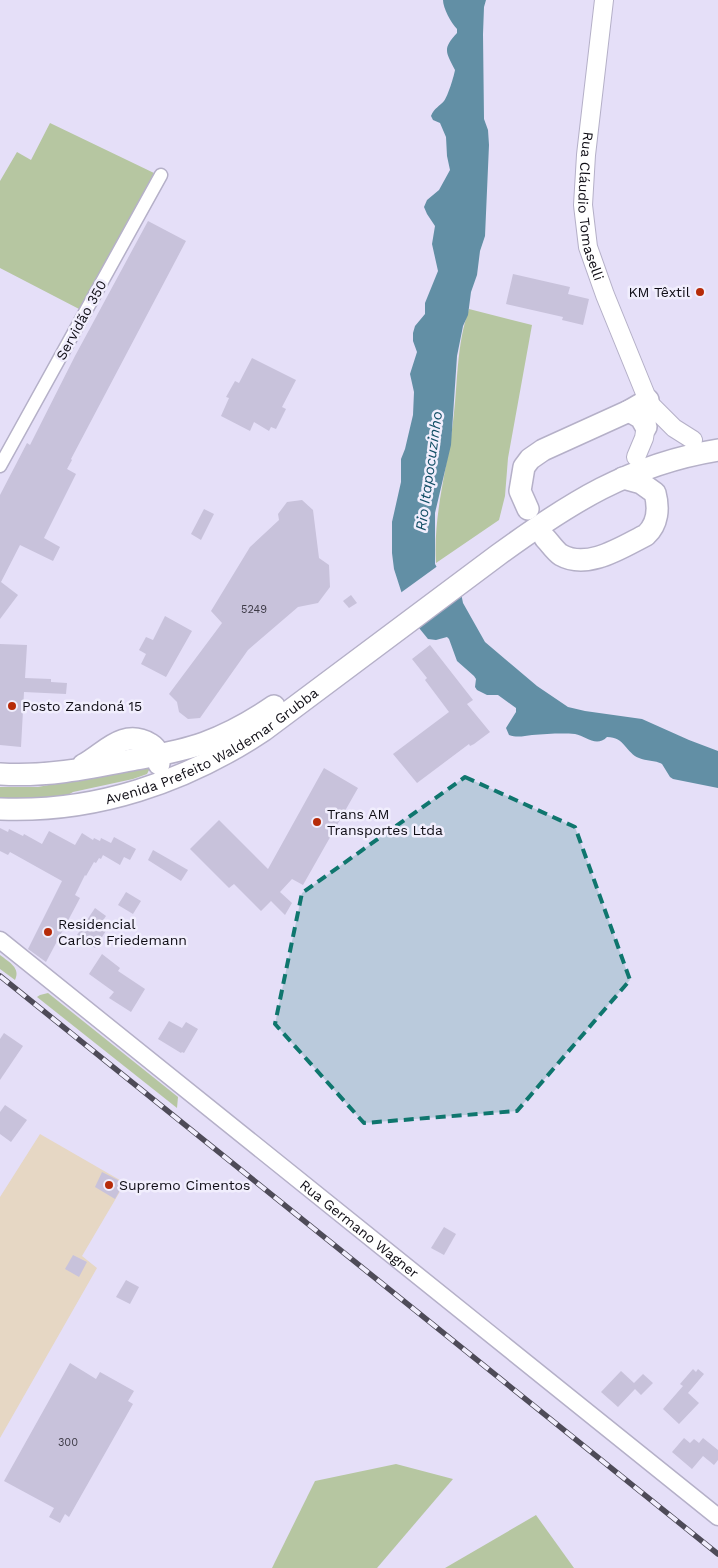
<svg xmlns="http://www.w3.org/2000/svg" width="718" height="1568" viewBox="0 0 718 1568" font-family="'Work Sans',sans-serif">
	<rect width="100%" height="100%" fill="#e5dff8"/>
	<polygon fill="#e6d7c4" points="40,1134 125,1183 82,1256 97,1268 0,1438 0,1197"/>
	<g fill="#b6c6a1">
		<polygon points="50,123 154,173 81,310 0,268 0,181 17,152 31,160"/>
		<path d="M469,309L532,325L508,458L505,496L499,520L436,563C433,515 447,470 453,422C458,384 456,346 469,309Z"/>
		<polygon points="152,764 147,774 133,779 73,792 61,799 0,801 0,787 38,787 54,784 70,779"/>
		<path d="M0,955C9,962 21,968 15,980L0,969Z"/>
		<polygon points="48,993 178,1097 177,1108 37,997 40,995"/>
		<polygon points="396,1464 453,1479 377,1568 272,1568 315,1481"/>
		<polygon points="536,1515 574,1568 445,1568"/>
	</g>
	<g fill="#628fa5">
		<path d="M443,0H486L484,7L483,34L484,119L488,130L489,145L485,236L480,251L477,275L471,292L468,315L463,326L457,356L451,445L435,513V564L439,571L402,594L394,569L392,553V522L401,482V459L405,449L413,415L414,392L410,374L417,352L413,341V333L415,326L425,314V303L438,271L432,244L435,226L427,214L424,207L427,200L439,190L450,170L447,156L446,137L440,123L433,120L431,116C434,108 440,106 444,101C448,96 454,76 455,70C446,52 442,49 457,33V29C451,23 443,8 443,0Z"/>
		<path d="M460,588L463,603L485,642L537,686L568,707L585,711L642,719L689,740L718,751V788L673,779L670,777L662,764C655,760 646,761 639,758C626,753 625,737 607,737C596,748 586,736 575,734C561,733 546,734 532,735C524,736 517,738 509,735L506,728L516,712V708L498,695H487L477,690L475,687L476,679L474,676L457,661L449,639L447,637L436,640L428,639L415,623Z"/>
	</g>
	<polygon fill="#e5dff8" points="439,565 441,569 450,575 451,578 406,611 399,594"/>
	<g fill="#c8c2db">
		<polygon points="148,221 186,241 71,459 72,460 67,469 76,474 44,538 60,547 53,561 20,545 1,582 18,595 0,619 0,495 27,443 30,445 75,356"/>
		<polygon points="513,274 570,287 568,294 589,299 583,325 562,320 563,317 506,304"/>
		<polygon points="252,358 296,380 282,407 286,409 276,429 271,427 269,431 254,422 250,431 221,416 229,398 226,397 235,381 239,383"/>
		<polygon points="302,500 313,510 319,558 329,565 330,587 318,603 298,607 248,650 200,718 188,719 179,712 177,702 169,694 222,623 211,611 250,547 279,520 278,514 287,502"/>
		<polygon points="204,509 214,514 201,540 191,534"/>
		<polygon points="351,595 357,603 349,608 343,601"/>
		<polygon points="165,616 192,631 166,677 141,664 146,654 139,650 146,637 153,640"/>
		<polygon points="0,644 27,645 25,678 51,679 51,682 67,683 66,694 24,692 21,747 0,745"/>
		<polygon points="430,645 473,700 467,704 490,732 474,744 470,746 469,744 417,783 393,754 449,712 425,680 427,678 412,659"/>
		<polygon points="324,768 358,788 303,885 292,879 280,892 292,903 285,915 271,901 261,911 234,884 229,888 190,849 219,820 268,869"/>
		<polygon points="0,828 8,832 9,829 23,836 24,834 42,844 49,831 75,845 82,833 93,840 94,838 100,841 101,838 111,843 114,837 136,849 130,860 124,857 120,865 103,855 101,859 99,858 96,863 94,862 86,876 85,875 75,895 80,898 46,962 28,949 62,881 10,852 8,855 0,851"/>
		<polygon points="153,850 188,870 181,881 148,860"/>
		<polygon points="126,892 141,901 133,914 118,905"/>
		<polygon points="95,908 106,916 102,922 109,926 95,948 77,935"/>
		<polygon points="102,954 120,968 118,971 145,989 131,1012 109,998 114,992 89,974"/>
		<polygon points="169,1021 182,1028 186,1022 198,1029 184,1053 182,1052 181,1053 158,1039"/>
		<polygon points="4,1033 23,1046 0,1080 0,1039"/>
		<polygon points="5,1105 27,1120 11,1142 0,1134 0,1112"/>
		<polygon points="102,1172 124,1183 115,1199 95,1187"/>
		<polygon points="444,1227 456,1234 444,1255 431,1248"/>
		<polygon points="73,1255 87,1262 79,1277 65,1269"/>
		<polygon points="126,1280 139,1287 130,1304 116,1297"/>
		<polygon points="70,1363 96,1379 100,1372 134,1391 128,1401 133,1404 69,1517 65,1514 60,1523 49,1517 54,1508 4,1481"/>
		<polygon points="693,1369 696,1372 698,1369 704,1374 688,1393 699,1403 679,1424 663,1409 683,1386 680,1384"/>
		<polygon points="621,1371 634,1383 643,1374 653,1383 641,1395 635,1389 618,1407 601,1392"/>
		<polygon points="684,1438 690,1443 694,1439 699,1443 703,1438 718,1450 718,1460 714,1465 703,1456 692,1469 672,1452"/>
	</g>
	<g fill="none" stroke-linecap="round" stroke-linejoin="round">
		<defs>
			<polyline id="minor" points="0,466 161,175"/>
			<g id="tertiary">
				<path id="s1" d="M0,940L718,1517"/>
			</g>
			<g id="secondary">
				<path id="s2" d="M604,0L586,155L583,205L588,247L605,295L649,403L674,428L693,440"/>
				<polyline points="636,457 644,438 648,413"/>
			</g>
			<g id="trunk">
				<polyline points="629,411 641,418 646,427"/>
				<polyline points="528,509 520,491 524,467 530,459 543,450 629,411 648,400"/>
				<path d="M545,538C550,543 555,551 561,555C588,570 622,547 646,535C658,524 659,508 655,493L641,483L623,478"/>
				<path d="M83,765C105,753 123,728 150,744C158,749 159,755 159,764"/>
				<path d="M0,774C48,777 90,768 136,759C158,755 182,751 204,743C229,734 252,721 274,706"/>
				<path id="s3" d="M0,809C95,813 186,782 264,730L498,555C568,504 630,464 718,450"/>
			</g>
		</defs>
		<use href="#minor" stroke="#b5b0c8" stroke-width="15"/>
		<use href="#tertiary" stroke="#b5b0c8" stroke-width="19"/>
		<use href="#secondary" stroke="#b5b0c8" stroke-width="20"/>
		<use href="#trunk" stroke="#b5b0c8" stroke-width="24"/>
		<use href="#minor" stroke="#fff" stroke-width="12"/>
		<use href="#tertiary" stroke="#fff" stroke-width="16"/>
		<use href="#secondary" stroke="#fff" stroke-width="18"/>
		<use href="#trunk" stroke="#fff" stroke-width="21"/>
		<defs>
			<polyline id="rail" points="0,976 718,1554"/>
		</defs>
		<use href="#rail" stroke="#4e4b58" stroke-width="5.5"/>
		<use href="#rail" stroke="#f1eefd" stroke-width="4" stroke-dasharray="11" stroke-linecap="butt"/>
	</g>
	<path fill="#0f766e" fill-opacity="0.2" stroke="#0f766e" stroke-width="4" stroke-dasharray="10 6" stroke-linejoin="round" d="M465,777L575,827L630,980L517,1111L364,1123L275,1024L302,893Z"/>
	<g fill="#b62b09" stroke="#f1eefd" stroke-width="2">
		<circle cx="700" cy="292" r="5"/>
		<circle cx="12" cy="706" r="5"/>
		<circle cx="317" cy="822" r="5"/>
		<circle cx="48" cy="932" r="5"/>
		<circle cx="109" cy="1185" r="5"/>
	</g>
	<g text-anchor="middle" stroke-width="5" stroke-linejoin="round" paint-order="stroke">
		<g font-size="11" fill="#3d3a46">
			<text x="254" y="613">5249</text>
			<text x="68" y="1446">300</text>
		</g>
		<g font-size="14" fill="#0f0d15" stroke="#f1eefd">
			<text dy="5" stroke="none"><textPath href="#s2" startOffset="208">Rua Cláudio Tomaselli</textPath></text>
			<text transform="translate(81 320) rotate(-61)" y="5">Servidão 350</text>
			<text dy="5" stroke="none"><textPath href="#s3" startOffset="226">Avenida Prefeito Waldemar Grubba</textPath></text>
			<text dy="5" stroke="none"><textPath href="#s1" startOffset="461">Rua Germano Wagner</textPath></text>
		</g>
		<g font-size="14" fill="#0f0d15" stroke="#f1eefd" text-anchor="start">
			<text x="690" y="297" text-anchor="end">KM Têxtil</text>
			<text x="22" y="711">Posto Zandoná 15</text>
			<text x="327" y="819">Trans AM<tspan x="327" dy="16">Transportes Ltda</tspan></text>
			<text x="58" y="929">Residencial<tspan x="58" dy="16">Carlos Friedemann</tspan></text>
			<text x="119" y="1190">Supremo Cimentos</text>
		</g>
		<g font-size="15" font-style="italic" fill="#114e65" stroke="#f1eefd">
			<text transform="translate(429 471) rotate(-82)" y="5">Rio Itapocuzinho</text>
		</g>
	</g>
</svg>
